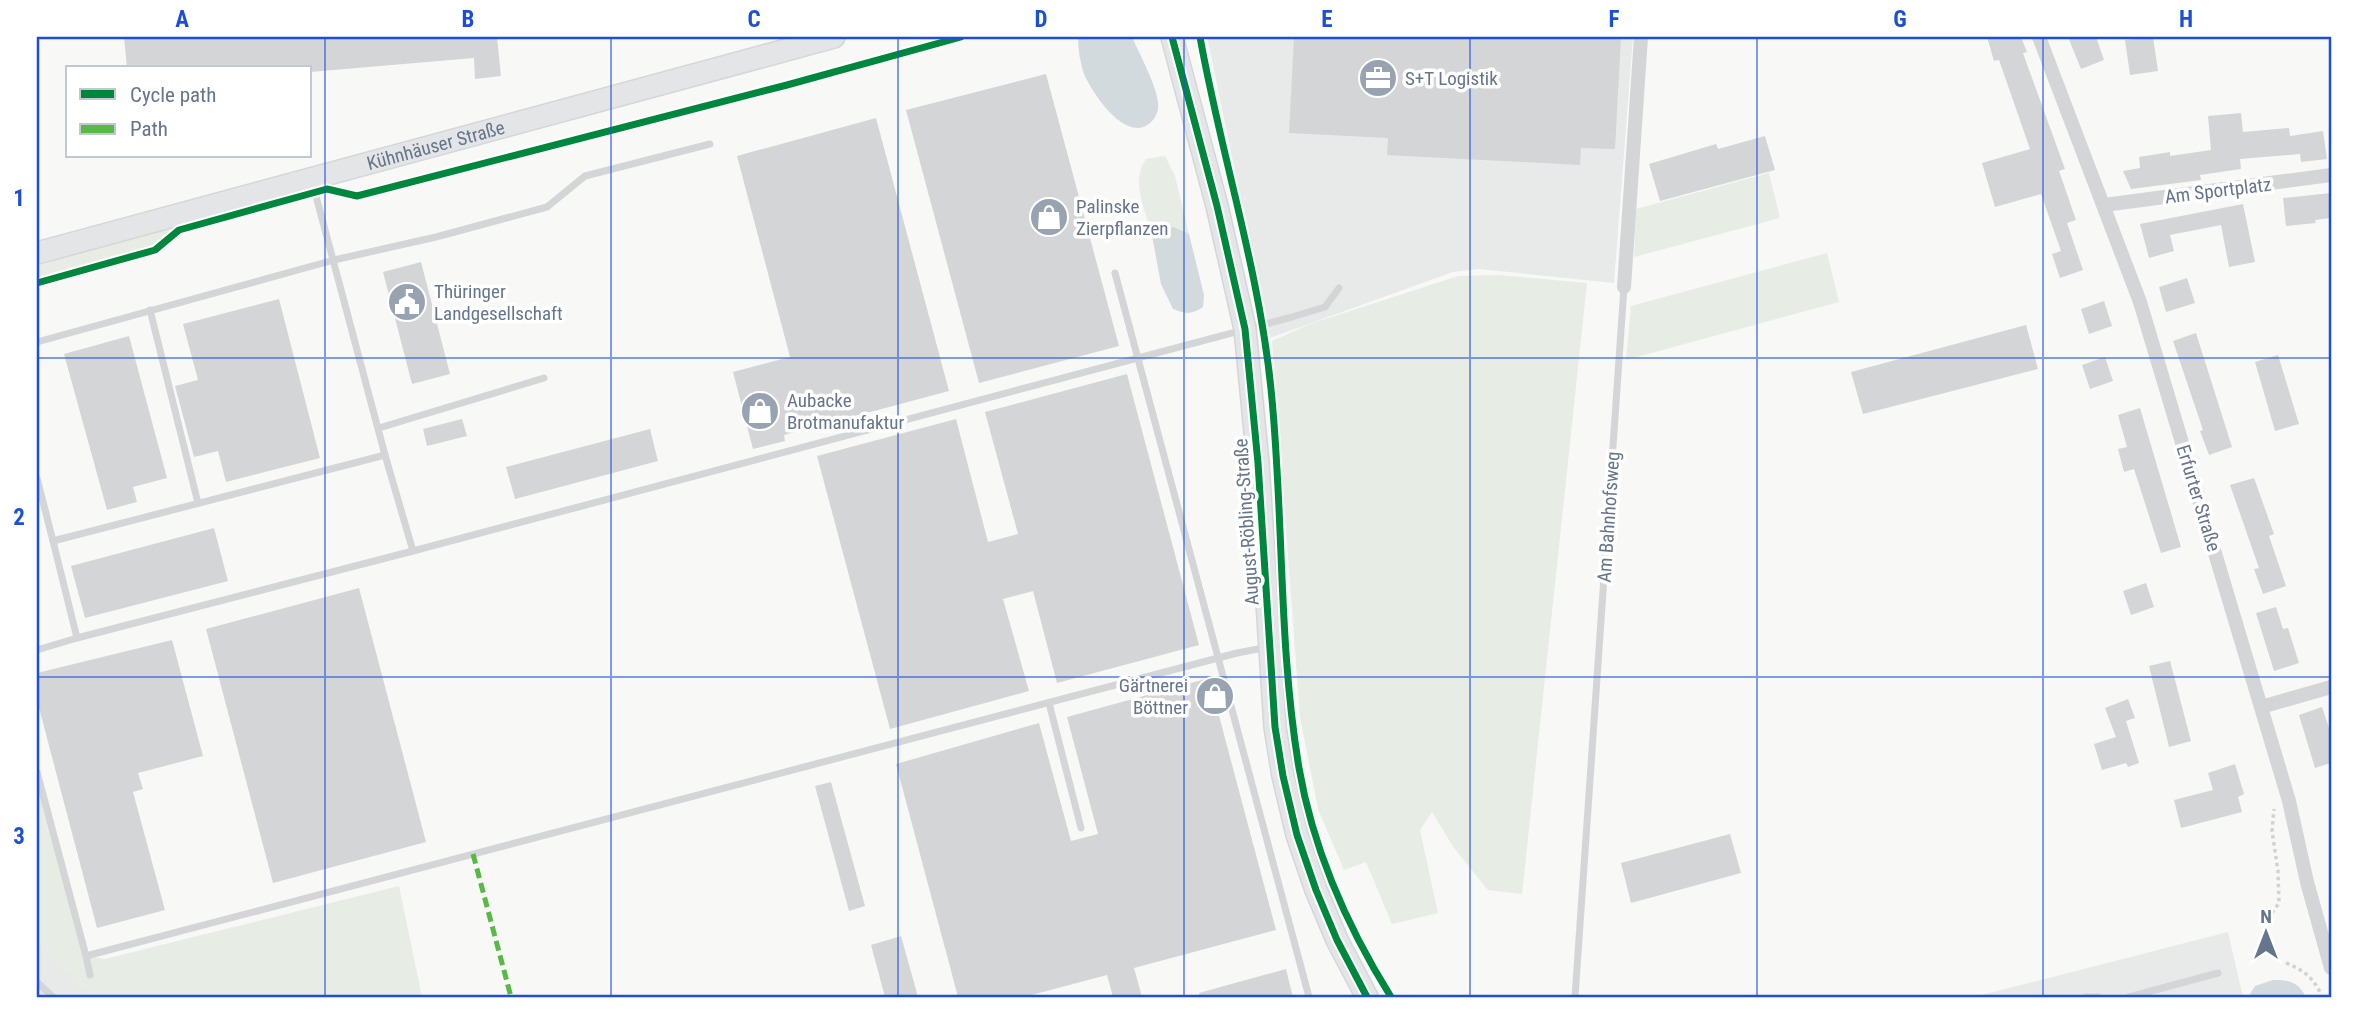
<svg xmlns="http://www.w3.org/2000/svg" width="2368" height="1034" viewBox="0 0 2368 1034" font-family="'Roboto Condensed',sans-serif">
	<rect width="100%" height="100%" fill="#f8f8f7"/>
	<g fill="#e8e9e9">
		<polygon points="1207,37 1633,37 1614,283 1479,269 1453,272 1270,338"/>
		<polygon points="2228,932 2243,997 1974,997"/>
		<polygon points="37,943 95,997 37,997"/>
	</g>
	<g fill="#e7ece5">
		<path d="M1165,156L1175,176L1189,234L1174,227L1151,230C1144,208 1131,181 1146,159Z"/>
		<polygon points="1769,173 1780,218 1634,257 1636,209"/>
		<polygon points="293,194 182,226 152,247 37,279 37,260"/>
		<polygon points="1827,253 1839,302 1626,360 1631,306"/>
		<polygon points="1499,275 1587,283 1522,894 1488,890 1454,848 1432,812 1420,830 1438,913 1392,924 1366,862 1344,870 1318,809 1300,717 1272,341 1310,324 1458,276"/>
		<polygon points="37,770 86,956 105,959 399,886 422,997 95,997 37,943"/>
	</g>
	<g fill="#d3dade">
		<path d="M1078,37H1132C1139,53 1157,86 1158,103C1159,110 1156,118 1150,123C1126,144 1092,93 1084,74C1080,62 1078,50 1078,37Z"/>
		<path d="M1174,227L1189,234L1204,295L1203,307C1191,315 1185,314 1173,309L1161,284L1151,230Z"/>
		<path d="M2273,980C2290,980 2298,982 2306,997H2248L2255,986Z"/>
	</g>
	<g fill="#d4d5d6">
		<polygon points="124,37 497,37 501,76 475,79 474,58 310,72 310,68 127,68"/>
		<polygon points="1294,37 1621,37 1615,149 1581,148 1580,165 1387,155 1388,138 1289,133"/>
		<polygon points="1987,37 2021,37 2027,52 2023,53 2065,169 2059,171 2076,220 2067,223 2083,270 2060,278 2052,254 2061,251 2041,194 1995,207 1982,163 2030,149 1999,60 1994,61"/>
		<polygon points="2068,37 2096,37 2104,60 2081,69"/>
		<polygon points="2153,37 2158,71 2130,75 2125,40"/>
		<polygon points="1046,74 1119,346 979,383 906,110"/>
		<polygon points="2241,113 2243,132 2289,128 2290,136 2323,131 2327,159 2301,162 2300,154 2240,159 2241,169 2200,175 2201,180 2131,189 2123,171 2140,168 2139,157 2170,152 2170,156 2211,150 2208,116"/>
		<polygon points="876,118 949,391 784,435 785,441 753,449 733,372 790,357 737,156"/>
		<polygon points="1765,136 1775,170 1660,201 1649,164 1716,144 1718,149"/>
		<polygon points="2331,193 2331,218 2315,220 2316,223 2286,226 2283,198"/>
		<polygon points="2243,204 2255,262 2229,267 2221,225 2170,235 2174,251 2149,258 2140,224"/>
		<polygon points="421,262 450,374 412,384 383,272"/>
		<polygon points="2187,278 2195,303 2166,312 2159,287"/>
		<polygon points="279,299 320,458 226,482 218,451 194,457 175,386 198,380 183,324"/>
		<polygon points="2104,301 2112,326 2089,334 2081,309"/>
		<polygon points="2026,325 2038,369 1863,414 1851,372"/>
		<polygon points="2196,333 2232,447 2209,455 2200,431 2203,430 2173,341"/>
		<polygon points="129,336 167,478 133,487 137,502 107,510 64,354"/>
		<polygon points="2278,355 2299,424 2275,431 2255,362"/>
		<polygon points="2105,357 2113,381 2090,389 2082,365"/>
		<polygon points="1127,374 1199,645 1057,683 1033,591 1003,599 1029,691 890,729 817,456 956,419 988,542 1018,534 985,412"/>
		<polygon points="2140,408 2181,547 2161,553 2134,469 2124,472 2118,449 2127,447 2118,415"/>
		<polygon points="462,419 467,436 427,446 423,429"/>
		<polygon points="650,429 658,461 515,499 506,467"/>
		<polygon points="2254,478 2274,534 2269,536 2286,586 2263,594 2254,569 2259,568 2230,485"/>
		<polygon points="214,528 228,581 85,618 71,566"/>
		<polygon points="2146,583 2154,607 2131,615 2123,591"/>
		<polygon points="359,588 426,842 273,883 206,629"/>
		<polygon points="2276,607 2283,629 2288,628 2299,663 2274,671 2256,613"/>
		<polygon points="172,640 203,756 138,773 143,789 133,792 165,910 97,928 37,700 37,673"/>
		<polygon points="2170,661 2191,741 2169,747 2149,666"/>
		<polygon points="1209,678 1276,930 1134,968 1142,997 1113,997 1107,975 1024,997 958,997 896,764 1039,723 1071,841 1098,834 1067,717"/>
		<polygon points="2128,699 2135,718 2126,721 2139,763 2128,767 2126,763 2102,770 2094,744 2116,737 2105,708"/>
		<polygon points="2322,707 2331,734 2331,763 2315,768 2299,715"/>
		<polygon points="2235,764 2244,794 2238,797 2242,812 2181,828 2174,800 2213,790 2208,773"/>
		<polygon points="831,782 865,906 849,911 815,786"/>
		<polygon points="1730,834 1741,873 1631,903 1621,863"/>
		<polygon points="901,936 918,997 885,997 871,945"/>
		<polygon points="1286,969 1293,997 1200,997 1199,993"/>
	</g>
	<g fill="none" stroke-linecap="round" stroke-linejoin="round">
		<defs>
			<g id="secondary">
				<polyline points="1172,37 1217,206 1245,329 1258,463 1275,727 1283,776 1297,835 1316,890 1337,940 1367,997"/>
				<path id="s1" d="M37,253L834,37"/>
			</g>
		</defs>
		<use href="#secondary" stroke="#d4d6d8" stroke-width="24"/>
		<g stroke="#d1d2d2" stroke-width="3.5" stroke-dasharray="3.5 3.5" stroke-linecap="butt">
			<polyline points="2272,913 2279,903 2278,871 2272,831 2274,809"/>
			<path d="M2286,963C2304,970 2315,979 2322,997"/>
		</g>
		<g stroke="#d4d5d6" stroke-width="7">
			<polyline points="1115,273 1309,997"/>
			<polyline points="150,310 198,503"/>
			<polyline points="37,342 334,260 436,237 547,207 585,176 710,144"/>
			<polyline points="379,428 544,378"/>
			<polyline points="385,455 413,551 1292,317 1325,307 1339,288"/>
			<polyline points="37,478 53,541 385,455 312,181"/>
			<polyline points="53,541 77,638 413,551"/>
			<polyline points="37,650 77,638"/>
			<polyline points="1049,703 1081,828"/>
			<polyline points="37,772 86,956"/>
			<polyline points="90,975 86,956 1237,653 1269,647"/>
			<polyline points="37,982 53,997"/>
			<polyline points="1575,997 1624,287"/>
			<polyline points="2086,997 2098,997"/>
			<polyline points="2129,997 2218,973"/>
		</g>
		<g stroke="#d4d5d6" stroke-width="14">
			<polyline points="2039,37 2140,302 2289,801 2307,882 2331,968"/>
			<polyline points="2104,205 2331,175"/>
			<polyline points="1624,287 1641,37"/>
			<polyline points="2261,707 2331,687"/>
		</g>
		<use href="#secondary" stroke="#e4e5e6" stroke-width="21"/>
		<polyline stroke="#58b947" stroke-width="5" stroke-dasharray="10 5" stroke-linecap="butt" points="473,854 511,997"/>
		<defs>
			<g id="cycleway">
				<polyline points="1172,37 1217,206 1245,329 1258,463 1275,727 1283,776 1297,835 1316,890 1337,940 1367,997"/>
				<path d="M1200,37C1221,155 1259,269 1271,389C1284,515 1278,643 1299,768C1313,849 1348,928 1391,997"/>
				<polyline points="37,283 155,250 179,230 327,189 357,196 787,85 961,37"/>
			</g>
		</defs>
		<use href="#cycleway" stroke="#fff" stroke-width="11"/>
		<use href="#cycleway" stroke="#00873e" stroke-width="7"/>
	</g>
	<path fill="none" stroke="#1d4ed8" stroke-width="2" stroke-opacity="0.55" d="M325,37V997M611,37V997M898,37V997M1184,37V997M1470,37V997M1757,37V997M2043,37V997M37,358H2331M37,677H2331"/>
	<defs>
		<symbol id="office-disc" viewBox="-11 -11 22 22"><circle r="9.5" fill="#98a3b1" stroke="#fff"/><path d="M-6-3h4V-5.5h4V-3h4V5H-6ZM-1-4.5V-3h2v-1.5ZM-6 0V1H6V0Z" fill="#fff"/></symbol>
		<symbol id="shop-disc" viewBox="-11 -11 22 22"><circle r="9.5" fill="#98a3b1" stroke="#fff"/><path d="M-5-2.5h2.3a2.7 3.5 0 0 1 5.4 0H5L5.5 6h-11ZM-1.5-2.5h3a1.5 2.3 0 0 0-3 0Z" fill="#fff"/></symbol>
		<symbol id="civic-disc" viewBox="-11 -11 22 22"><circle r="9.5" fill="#98a3b1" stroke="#fff"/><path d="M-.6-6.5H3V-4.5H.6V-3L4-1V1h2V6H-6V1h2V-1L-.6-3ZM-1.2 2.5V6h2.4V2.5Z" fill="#fff"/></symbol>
	</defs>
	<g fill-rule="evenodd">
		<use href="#office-disc" x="1356" y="56" width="44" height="44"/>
		<use href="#shop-disc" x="1027" y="195" width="44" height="44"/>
		<use href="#civic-disc" x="385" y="280" width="44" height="44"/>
		<use href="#shop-disc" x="738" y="389" width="44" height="44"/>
		<use href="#shop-disc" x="1193" y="674" width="44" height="44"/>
	</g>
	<g text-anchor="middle" stroke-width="7" stroke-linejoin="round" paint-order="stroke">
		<g font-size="19" fill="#65758b" stroke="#fff" text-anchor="start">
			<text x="1405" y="85">S+T Logistik</text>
			<text x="1076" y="213">Palinske<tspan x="1076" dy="22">Zierpflanzen</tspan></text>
			<text x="434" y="298">Thüringer<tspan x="434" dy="22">Landgesellschaft</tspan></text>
			<text x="787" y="407">Aubacke<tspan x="787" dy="22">Brotmanufaktur</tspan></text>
			<text x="1188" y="692" text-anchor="end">Gärtnerei<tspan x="1188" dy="22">Böttner</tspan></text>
		</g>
		<g font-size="19" fill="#65758b" stroke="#fff">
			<text dy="7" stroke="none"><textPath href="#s1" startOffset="413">Kühnhäuser Straße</textPath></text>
			<text transform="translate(2218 190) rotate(-7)" y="7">Am Sportplatz</text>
			<text transform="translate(2199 498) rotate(73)" y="7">Erfurter Straße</text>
			<text transform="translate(1608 517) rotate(-86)" y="7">Am Bahnhofsweg</text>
			<text transform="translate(1246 522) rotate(-94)" y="7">August-Röbling-Straße</text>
		</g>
	</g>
	<rect width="2368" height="1034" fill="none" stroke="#ffffff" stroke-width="77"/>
	<rect x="66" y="66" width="245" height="91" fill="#ffffff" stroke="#c1c8d1" stroke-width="2"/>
	<rect x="80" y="89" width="35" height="10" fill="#00873e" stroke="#c1c8d1" stroke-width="2"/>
	<text x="130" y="102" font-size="21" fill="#65758b">Cycle path</text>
	<rect x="80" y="124" width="35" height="10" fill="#58b947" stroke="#c1c8d1" stroke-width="2"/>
	<text x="130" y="136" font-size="21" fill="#65758b">Path</text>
	<g transform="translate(2266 933)" stroke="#ffffff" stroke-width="5" paint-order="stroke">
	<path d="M0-5L12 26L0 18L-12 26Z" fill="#65758b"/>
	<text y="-10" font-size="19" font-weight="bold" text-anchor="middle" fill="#65758b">N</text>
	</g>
	<rect x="38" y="38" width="2292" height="958" fill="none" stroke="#1d4ed8" stroke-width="2.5"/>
	<g font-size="23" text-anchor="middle" font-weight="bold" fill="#1d4ed8">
		<text x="182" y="27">A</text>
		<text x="468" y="27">B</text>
		<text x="754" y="27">C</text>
		<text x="1041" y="27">D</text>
		<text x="1327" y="27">E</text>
		<text x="1614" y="27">F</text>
		<text x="1900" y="27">G</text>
		<text x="2186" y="27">H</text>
		<text x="19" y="206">1</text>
		<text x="19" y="525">2</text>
		<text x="19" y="844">3</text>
	</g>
</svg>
